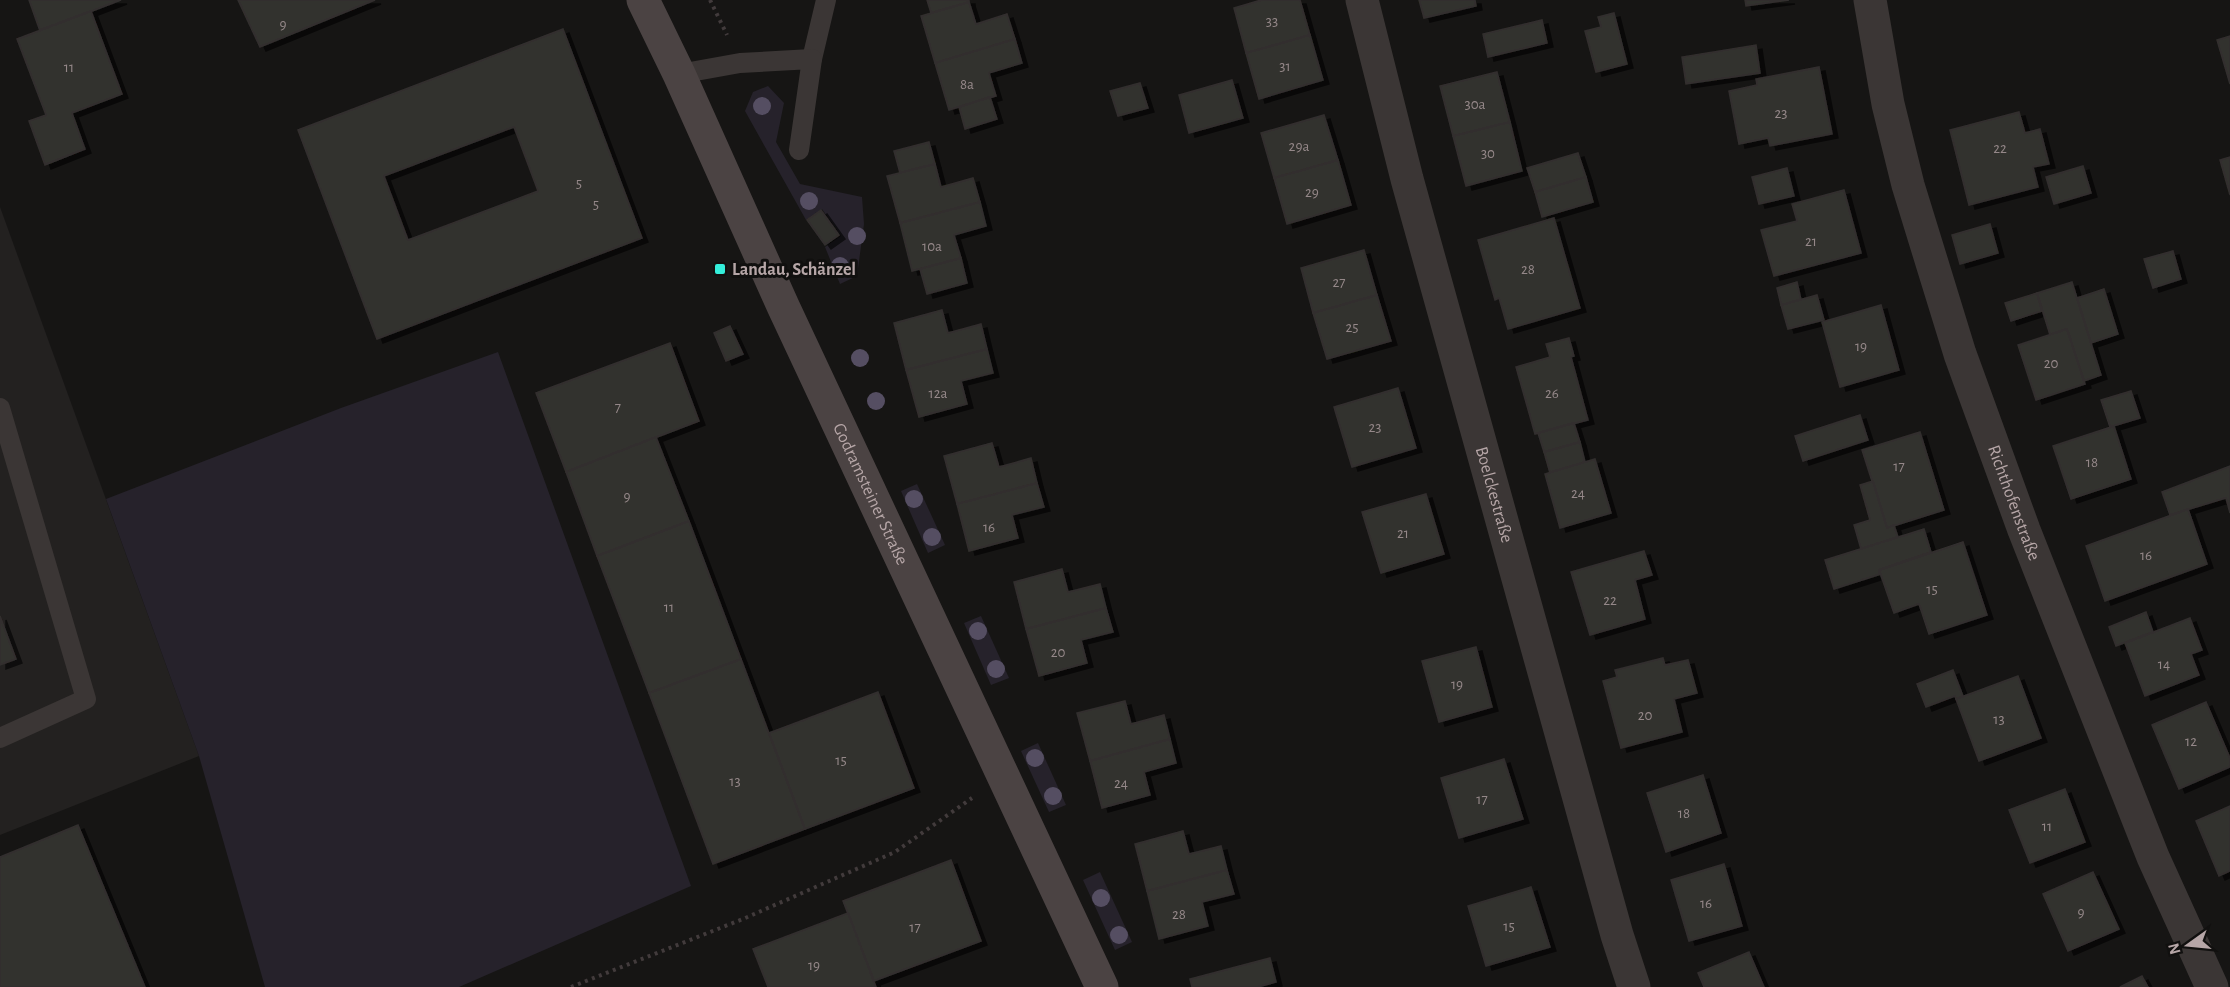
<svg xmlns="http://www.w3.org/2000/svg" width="2230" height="987" viewBox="0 0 2230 987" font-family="'Alegreya Sans',sans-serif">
	<defs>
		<filter id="shadow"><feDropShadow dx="6" dy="4" stdDeviation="0" flood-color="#0009"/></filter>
	</defs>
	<rect width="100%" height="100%" fill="#161514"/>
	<polygon fill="#232120" points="0,207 199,756 0,835"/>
	<g fill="#26222b">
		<polygon points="768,86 784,103 776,142 800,184 862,197 864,224 857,276 840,284 825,247 841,236 822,209 806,220 745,111 753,92"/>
		<polygon points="498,352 691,886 459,987 265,987 199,756 106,499 341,408"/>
		<polygon points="917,484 945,545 928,553 901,491"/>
		<polygon points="981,616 1009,678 991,685 964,623"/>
		<polygon points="1038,743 1066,805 1049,812 1021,751"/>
		<polygon points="1100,872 1132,942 1115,950 1083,880"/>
	</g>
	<g fill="#32302f" stroke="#322f2e" stroke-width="1.5" fill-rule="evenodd" filter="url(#shadow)">
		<polygon points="29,0 121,0 40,31"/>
		<polygon points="238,0 375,0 260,47"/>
		<polygon points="927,0 969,0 969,2 931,13"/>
		<polygon points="1261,0 1300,0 1310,35 1246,53 1234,8"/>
		<polygon points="1419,0 1475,0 1476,6 1424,18"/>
		<polygon points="1745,0 1789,0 1746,6"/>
		<polygon points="969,2 976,24 1007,14 1015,39 935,63 921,16"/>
		<polygon points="91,11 122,94 72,113 85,149 45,165 29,121 46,115 17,39"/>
		<polygon points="1614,13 1627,64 1596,72 1585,31 1601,27 1598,17"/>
		<polygon points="1542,20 1547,43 1488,57 1483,34"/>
		<path d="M563,29L642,238L377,339L298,130ZM514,127L538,191L408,240L384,176Z"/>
		<polygon points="1310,35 1323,80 1259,99 1246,53"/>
		<polygon points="2230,36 2230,84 2217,40"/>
		<polygon points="1015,39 1022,63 989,73 996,96 949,110 935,63"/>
		<polygon points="1756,45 1760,73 1686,84 1682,57"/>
		<polygon points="1819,67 1832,134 1770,146 1768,138 1739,144 1729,91 1757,85 1756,79"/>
		<polygon points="1497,72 1510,122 1453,136 1440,86"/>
		<polygon points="1232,80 1243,118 1189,133 1179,95"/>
		<polygon points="1140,83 1148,108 1118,116 1110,91"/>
		<polygon points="990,97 997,119 965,129 959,107"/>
		<polygon points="2019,112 2025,133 2040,129 2049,164 2033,167 2038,187 1969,205 1950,130"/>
		<polygon points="1324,115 1338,160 1274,178 1261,133"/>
		<polygon points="1510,122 1522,171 1466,186 1453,136"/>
		<polygon points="929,142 935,164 900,173 894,151"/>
		<polygon points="1578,153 1586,177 1535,192 1527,168"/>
		<polygon points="2230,157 2230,195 2220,160"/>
		<polygon points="1338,160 1351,205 1287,224 1274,178"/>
		<polygon points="935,164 941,187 973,178 980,202 900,223 887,176"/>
		<polygon points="2083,166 2091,193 2054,204 2046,177"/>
		<polygon points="1787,168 1794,196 1759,204 1752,177"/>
		<polygon points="1586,177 1593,202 1542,217 1535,192"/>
		<polygon points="1844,190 1861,253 1774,276 1761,230 1797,221 1792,204"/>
		<polygon points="980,202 986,226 954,235 961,258 912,271 900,223"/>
		<polygon points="821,210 839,235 825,245 807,220"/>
		<polygon points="1554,218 1580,308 1508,329 1499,298 1495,300 1478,240"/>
		<polygon points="1990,224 1998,253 1960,264 1952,235"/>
		<polygon points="1364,250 1377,295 1313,313 1301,268"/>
		<polygon points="2173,251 2181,279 2153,288 2144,259"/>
		<polygon points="961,258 967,283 927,294 920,269"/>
		<polygon points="1797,282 1801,300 1781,305 1777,288"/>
		<polygon points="2072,282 2101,375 2084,381 2067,329 2050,335 2037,293"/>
		<polygon points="2104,289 2118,334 2091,343 2077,298"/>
		<polygon points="2037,293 2042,311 2011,321 2005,303"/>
		<polygon points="1377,295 1391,341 1327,359 1313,313"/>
		<polygon points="1817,295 1824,320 1788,329 1781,305"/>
		<polygon points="1881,305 1899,370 1840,387 1822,322"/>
		<polygon points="942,310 948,333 981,324 987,349 906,370 894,323"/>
		<polygon points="730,326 743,354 726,361 714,333"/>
		<polygon points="2067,329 2085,384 2036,400 2018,345"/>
		<polygon points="1569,338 1574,356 1571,357 1588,420 1535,434 1516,367 1550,357 1546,344"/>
		<polygon points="670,343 699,421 566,472 536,393"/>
		<polygon points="987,349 993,373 961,381 967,404 919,417 906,370"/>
		<polygon points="1398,388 1416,448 1352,467 1334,407"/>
		<polygon points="2131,391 2140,418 2110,427 2101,400"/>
		<polygon points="1860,415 1868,440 1803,461 1795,436"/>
		<polygon points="1574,423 1580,442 1544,452 1538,433"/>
		<polygon points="2114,426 2131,479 2071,499 2053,446"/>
		<polygon points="1920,432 1944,510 1887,528 1862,450"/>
		<polygon points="656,437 689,521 597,556 566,472"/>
		<polygon points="1580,442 1585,462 1550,473 1544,452"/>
		<polygon points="992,443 999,467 1031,458 1037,483 957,504 944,456"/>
		<polygon points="1595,459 1611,513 1560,528 1545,474"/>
		<polygon points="2230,466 2230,513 2226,498 2170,515 2162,492"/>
		<polygon points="1873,481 1887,528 1894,525 1898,537 1861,549 1854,525 1870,520 1860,485"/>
		<polygon points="1037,483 1044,507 1012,515 1018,538 969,551 957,504"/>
		<polygon points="1426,494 1444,554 1381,573 1362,512"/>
		<polygon points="2188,509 2207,564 2105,601 2086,546"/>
		<polygon points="689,521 741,659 649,693 597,556"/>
		<polygon points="1924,529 1931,552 1879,570 1881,574 1834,589 1825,560"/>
		<polygon points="1963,542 1987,615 1929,634 1919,604 1894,613 1879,570"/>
		<polygon points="1644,551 1652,575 1635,580 1645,619 1590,635 1571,572"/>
		<polygon points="1062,569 1068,592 1100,584 1106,608 1026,629 1014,582"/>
		<polygon points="1106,608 1113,632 1081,640 1087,663 1039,676 1026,629"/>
		<polygon points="2146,612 2153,632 2116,646 2109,627"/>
		<polygon points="0,616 16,659 0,665"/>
		<polygon points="2190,618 2202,650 2191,654 2199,675 2145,696 2125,643"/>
		<polygon points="1476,647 1492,707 1439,722 1422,661"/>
		<polygon points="1663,658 1665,665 1688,660 1697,693 1674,699 1682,732 1621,748 1603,681 1617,677 1615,670"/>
		<polygon points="741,659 805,829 713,864 649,693"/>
		<polygon points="1953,670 1963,696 1956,699 1955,696 1926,707 1917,684"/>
		<polygon points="2018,676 2041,738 1979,761 1956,699"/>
		<polygon points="878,692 914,788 805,829 769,733"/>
		<polygon points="1125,701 1131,724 1164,715 1170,739 1090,761 1077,713"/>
		<polygon points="2206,702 2230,758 2230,767 2179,789 2152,725"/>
		<polygon points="1170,739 1176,763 1144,772 1150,795 1102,808 1090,761"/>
		<polygon points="1504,759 1523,819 1459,838 1441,778"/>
		<polygon points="1703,775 1721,833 1666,852 1647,793"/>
		<polygon points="2065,789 2085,842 2030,863 2009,810"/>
		<polygon points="2230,806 2230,871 2219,876 2196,821"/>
		<polygon points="78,825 145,987 0,987 0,857"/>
		<polygon points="1183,831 1189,854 1221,846 1227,870 1147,891 1135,844"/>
		<polygon points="951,860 981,941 874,981 843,901"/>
		<polygon points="1724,864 1742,926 1689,941 1671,880"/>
		<polygon points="1227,870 1234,894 1202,902 1208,926 1159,939 1147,891"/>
		<polygon points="2093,872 2119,929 2068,951 2043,894"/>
		<polygon points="1531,887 1550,947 1486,966 1468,906"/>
		<polygon points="848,913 876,987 768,987 753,949"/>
		<polygon points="1749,952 1764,987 1704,987 1698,973"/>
		<polygon points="1270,958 1276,982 1258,987 1192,987 1190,979"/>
		<polygon points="2142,976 2148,987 2120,987"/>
	</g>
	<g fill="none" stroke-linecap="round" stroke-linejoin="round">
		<g stroke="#423b3c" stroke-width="4" stroke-dasharray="3 4.5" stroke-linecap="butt">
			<polyline points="710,0 727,35"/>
			<polyline points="571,987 743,919 895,852 972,798"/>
		</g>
		<g stroke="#3b3635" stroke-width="20">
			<polyline points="812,59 826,0"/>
			<polyline points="679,74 740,63 812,59 799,150"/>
			<polyline points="0,408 86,699 0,738"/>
		</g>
		<g stroke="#3b3635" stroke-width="33">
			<path id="s1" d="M1362,0L1407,179L1617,935L1634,987"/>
			<path id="s2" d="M1870,0L1888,104L1908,185L1960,354L2024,530L2153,857L2212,987"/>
		</g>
		<path stroke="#4b4343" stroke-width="33" id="s3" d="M643,0L679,74L783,306L1102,987"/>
	</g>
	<g fill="#554e62">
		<circle cx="762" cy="106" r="9"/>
		<circle cx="809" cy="201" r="9"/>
		<circle cx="857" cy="236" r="9"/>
		<circle cx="840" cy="266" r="9"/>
		<circle cx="860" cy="358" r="9"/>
		<circle cx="876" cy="401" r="9"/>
		<circle cx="914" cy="499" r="9"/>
		<circle cx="932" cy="537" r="9"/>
		<circle cx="978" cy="631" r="9"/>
		<circle cx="996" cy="669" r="9"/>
		<circle cx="1035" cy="758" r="9"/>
		<circle cx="1053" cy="796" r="9"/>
		<circle cx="1101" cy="898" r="9"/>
		<circle cx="1119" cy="935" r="9"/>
	</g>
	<rect fill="#34eeda" stroke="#11100f" stroke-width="2" x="714" y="263" width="12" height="12" rx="3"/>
	<g text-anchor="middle" stroke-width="6" stroke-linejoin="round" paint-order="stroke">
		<g font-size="15" fill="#958889">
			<text x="1272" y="26">33</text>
			<text x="283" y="29">9</text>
			<text x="1285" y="71">31</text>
			<text x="69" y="72">11</text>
			<text x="967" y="89">8a</text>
			<text x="1475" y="109">30a</text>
			<text x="1781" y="118">23</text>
			<text x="1299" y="151">29a</text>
			<text x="2000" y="153">22</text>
			<text x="1488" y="158">30</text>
			<text x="579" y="188">5</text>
			<text x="1312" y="197">29</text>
			<text x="596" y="209">5</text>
			<text x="1811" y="246">21</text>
			<text x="932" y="251">10a</text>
			<text x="1528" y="274">28</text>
			<text x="1339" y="287">27</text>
			<text x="1352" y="332">25</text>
			<text x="1861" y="351">19</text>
			<text x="2051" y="368">20</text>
			<text x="938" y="398">12a</text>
			<text x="1552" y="398">26</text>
			<text x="618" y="412">7</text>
			<text x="1375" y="432">23</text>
			<text x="2092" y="467">18</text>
			<text x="1899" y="471">17</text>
			<text x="1578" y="498">24</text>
			<text x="627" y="501">9</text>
			<text x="989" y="532">16</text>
			<text x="1403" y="538">21</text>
			<text x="2146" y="560">16</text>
			<text x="1932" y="594">15</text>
			<text x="1610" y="605">22</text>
			<text x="669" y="612">11</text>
			<text x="1058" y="657">20</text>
			<text x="2164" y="669">14</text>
			<text x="1457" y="689">19</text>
			<text x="1645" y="720">20</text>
			<text x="1999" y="724">13</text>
			<text x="2191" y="746">12</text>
			<text x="841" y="765">15</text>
			<text x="735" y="786">13</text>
			<text x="1121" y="788">24</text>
			<text x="1482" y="804">17</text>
			<text x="1684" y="818">18</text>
			<text x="2047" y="831">11</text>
			<text x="1706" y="908">16</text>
			<text x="2081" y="917">9</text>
			<text x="1179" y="919">28</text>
			<text x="1509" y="931">15</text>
			<text x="915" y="932">17</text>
			<text x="814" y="970">19</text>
		</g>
		<g font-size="18" font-weight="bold" fill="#b6a6a7" stroke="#11100f" text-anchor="start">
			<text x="732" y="275">Landau, Schänzel</text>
		</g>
		<g font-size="18" fill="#b6a6a7" stroke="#11100f">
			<text dy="6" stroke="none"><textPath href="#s3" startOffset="544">Godramsteiner Straße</textPath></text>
			<text dy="6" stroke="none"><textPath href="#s1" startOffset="512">Boelckestraße</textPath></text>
			<text dy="6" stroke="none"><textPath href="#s2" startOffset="524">Richthofenstraße</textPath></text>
		</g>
	</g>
	<g transform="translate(2188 945) rotate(255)" stroke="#11100f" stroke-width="4.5" paint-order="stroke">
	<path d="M0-4.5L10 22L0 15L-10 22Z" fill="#b6a6a7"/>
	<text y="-9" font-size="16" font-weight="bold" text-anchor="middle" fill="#b6a6a7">N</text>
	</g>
</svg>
